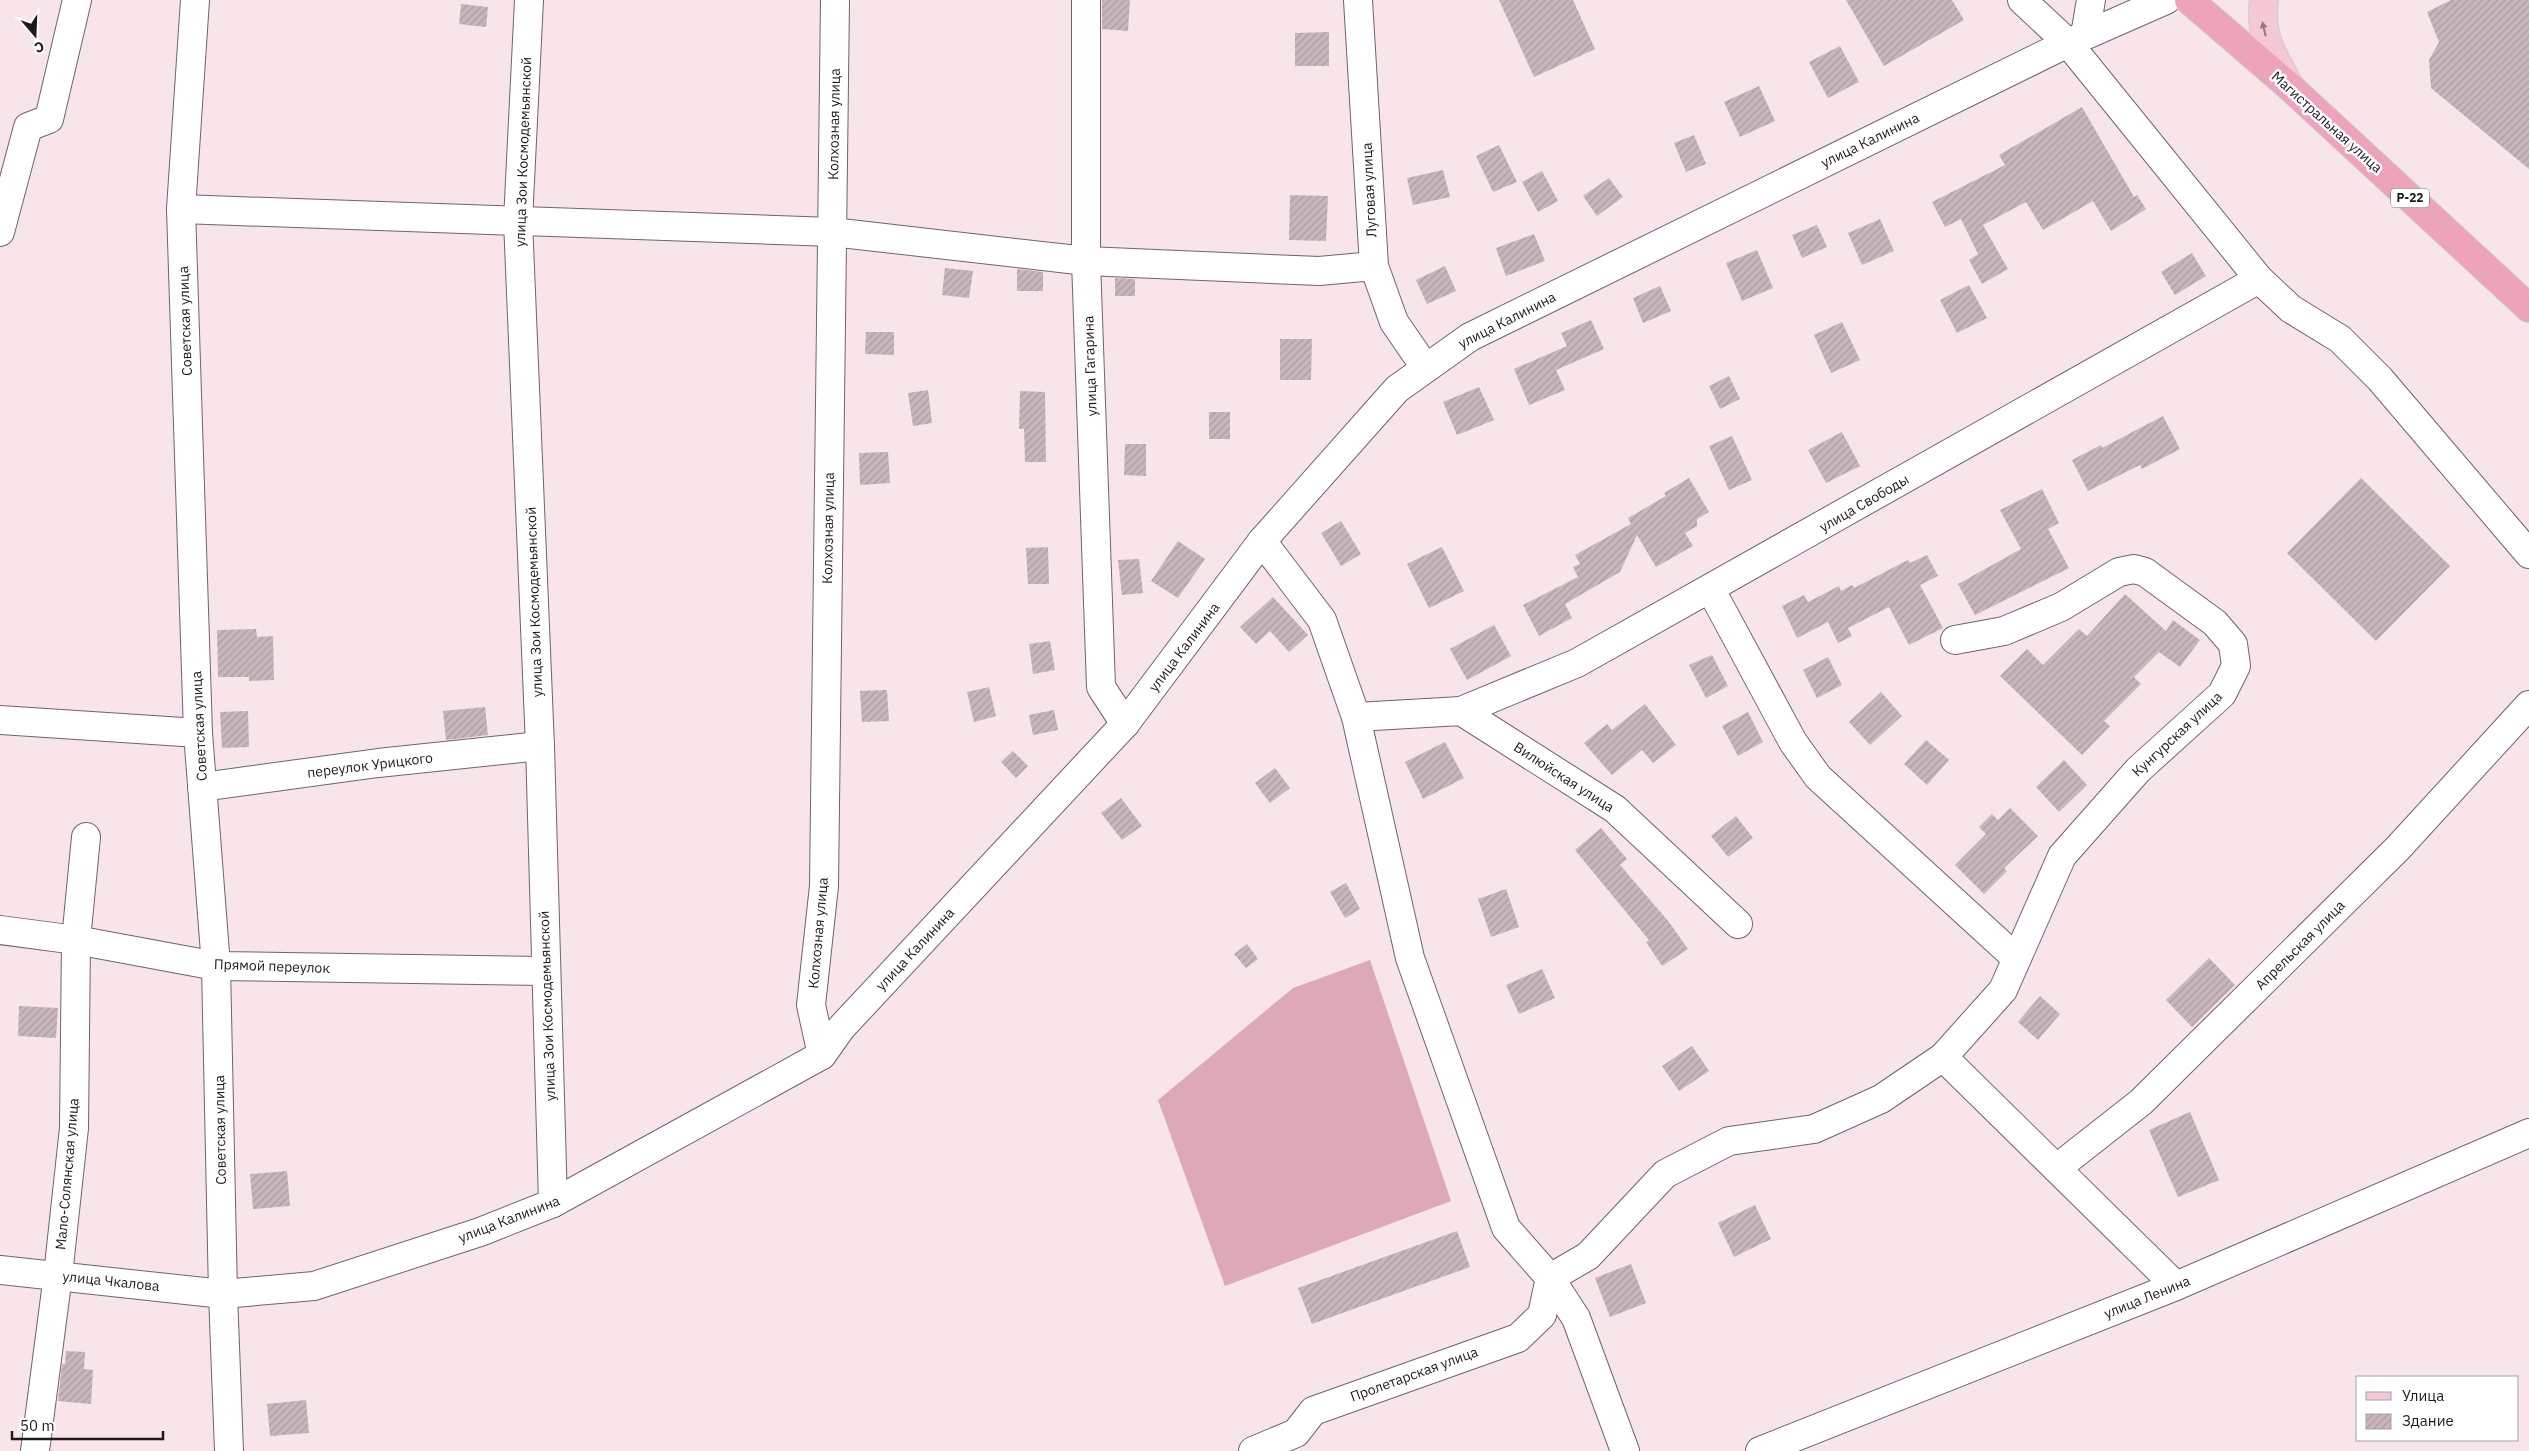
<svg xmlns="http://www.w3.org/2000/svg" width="2529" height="1451" viewBox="0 0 2529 1451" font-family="'IBM Plex Sans',sans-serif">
	<defs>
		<pattern id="building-hatch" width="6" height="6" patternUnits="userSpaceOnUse" patternTransform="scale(1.25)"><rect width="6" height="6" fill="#c8b6bb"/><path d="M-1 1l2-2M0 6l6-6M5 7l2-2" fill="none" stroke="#ab9ca0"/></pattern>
	</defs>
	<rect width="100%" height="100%" fill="#f8e5ea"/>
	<polygon fill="#dda9b8" points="1370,960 1451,1201 1225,1286 1158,1100 1293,988"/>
	<g fill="url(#building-hatch)">
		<polygon points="1102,0 1130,0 1128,31 1102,29"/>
		<polygon points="1499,0 1573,0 1595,49 1534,77"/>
		<polygon points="1846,0 1952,0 1964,20 1884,66"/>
		<polygon points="2451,0 2529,0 2529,169 2431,88 2429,60 2439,42 2427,12"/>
		<polygon points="461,4 488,7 486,27 459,24"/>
		<polygon points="1329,32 1329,66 1295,66 1295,33"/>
		<polygon points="1840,46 1859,82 1828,98 1809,62"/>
		<polygon points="1759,86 1775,121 1740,137 1724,102"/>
		<polygon points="2082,107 2134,197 2137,195 2146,209 2111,231 2093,201 2043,230 2026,202 1983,225 2008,269 1982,284 1969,260 1978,254 1961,219 1945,227 1932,202 2005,165 1999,155"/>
		<polygon points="1694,135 1706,164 1686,172 1674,143"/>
		<polygon points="1499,145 1517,182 1493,192 1476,156"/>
		<polygon points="1443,170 1450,197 1413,205 1407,178"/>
		<polygon points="1542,171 1558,201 1538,212 1522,182"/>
		<polygon points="1609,178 1623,197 1597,216 1583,196"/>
		<polygon points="1290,195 1328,196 1326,241 1289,240"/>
		<polygon points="1880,219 1894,251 1862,265 1848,233"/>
		<polygon points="1817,225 1827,247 1802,258 1792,235"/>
		<polygon points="1534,234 1545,261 1506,276 1496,248"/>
		<polygon points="1757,250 1773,288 1742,301 1726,263"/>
		<polygon points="2192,253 2206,276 2175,295 2161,272"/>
		<polygon points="1445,266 1456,291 1427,304 1416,280"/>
		<polygon points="945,268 973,271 969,298 942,295"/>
		<polygon points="1017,269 1043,272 1043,291 1017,291"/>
		<polygon points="1115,278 1135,279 1135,296 1115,296"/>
		<polygon points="1969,285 1987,318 1957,333 1940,300"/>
		<polygon points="1660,286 1671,311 1643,323 1633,298"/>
		<polygon points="1591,320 1604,349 1556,370 1565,390 1529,405 1514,369 1567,346 1561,333"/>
		<polygon points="1842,322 1860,360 1831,373 1814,335"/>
		<polygon points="866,332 894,332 894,355 865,354"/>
		<polygon points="1280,339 1312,339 1311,380 1280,380"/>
		<polygon points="1729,376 1740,399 1720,409 1709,386"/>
		<polygon points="1479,387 1494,420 1457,435 1443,402"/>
		<polygon points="928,390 932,423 913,426 908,393"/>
		<polygon points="1020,391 1045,392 1046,462 1025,462 1024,429 1019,429"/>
		<rect x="1209" y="412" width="21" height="27"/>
		<polygon points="2163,416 2180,449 2142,469 2140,465 2088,491 2072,460 2101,445 2102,448"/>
		<polygon points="1842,432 1860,466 1826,483 1808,450"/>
		<polygon points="1732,436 1752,480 1729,490 1709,446"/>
		<polygon points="1125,444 1146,444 1146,476 1124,475"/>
		<polygon points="888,452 890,483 860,485 859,453"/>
		<polygon points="1689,478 1709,512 1697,519 1697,526 1685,533 1693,546 1656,567 1637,535 1620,572 1565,604 1572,618 1539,636 1523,605 1578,577 1573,567 1580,564 1575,555 1631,524 1628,518 1666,496 1664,493"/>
		<polygon points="2361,478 2450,566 2376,641 2287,553"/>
		<polygon points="2042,489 2059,523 2048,529 2069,568 1975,615 1958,584 2021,549 2000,510"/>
		<polygon points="1341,521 1361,554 1341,566 1321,533"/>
		<polygon points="1178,541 1205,559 1178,598 1151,581"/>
		<polygon points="1048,547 1049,584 1028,584 1026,548"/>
		<polygon points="1442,547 1464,591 1429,608 1407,564"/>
		<polygon points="1927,555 1938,576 1920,585 1943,628 1909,645 1889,607 1848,628 1852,636 1838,643 1828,622 1797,638 1782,606 1804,595 1808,602 1839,586 1841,591 1852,585 1854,588 1908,560 1910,563"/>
		<polygon points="1139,559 1143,593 1122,595 1118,560"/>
		<polygon points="2125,594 2166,631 2173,620 2200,640 2180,667 2159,652 2134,677 2141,684 2104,721 2110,726 2082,755 2000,676 2027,649 2043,665 2079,629 2087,636"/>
		<polygon points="1273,597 1308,635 1289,652 1270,631 1256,644 1240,627"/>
		<polygon points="1494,625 1511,656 1467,680 1450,649"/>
		<polygon points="256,629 257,637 273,636 274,680 249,681 249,677 218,677 217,630"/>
		<polygon points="1050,641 1055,670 1033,674 1029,644"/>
		<polygon points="1712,655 1728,686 1706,698 1689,665"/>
		<polygon points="1828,657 1842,685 1817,698 1803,670"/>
		<polygon points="989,687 996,716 974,722 967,692"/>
		<polygon points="887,690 889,721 862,722 860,691"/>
		<polygon points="1881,692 1902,716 1870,745 1849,722"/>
		<polygon points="1645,704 1676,745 1653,763 1642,750 1612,775 1584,743 1607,724 1612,730"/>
		<polygon points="485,707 488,735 446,740 443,711"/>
		<polygon points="1054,710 1058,730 1033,735 1029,715"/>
		<polygon points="248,711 249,747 222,748 220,712"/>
		<polygon points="1748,712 1763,742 1738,756 1722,726"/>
		<polygon points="1926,740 1949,760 1927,785 1904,764"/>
		<polygon points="1445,742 1464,778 1423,799 1405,762"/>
		<polygon points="1013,751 1028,766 1016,778 1001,762"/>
		<polygon points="2064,760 2087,785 2059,812 2036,787"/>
		<polygon points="1275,768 1290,788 1270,803 1255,783"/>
		<polygon points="1121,798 1142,826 1122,840 1101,813"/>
		<polygon points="2010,808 2038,836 2004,868 2007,871 1984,894 1955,865 1986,834 1979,827 1992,814 1998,820"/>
		<polygon points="1736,816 1753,838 1728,857 1711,836"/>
		<polygon points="1601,828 1627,859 1620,865 1669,922 1688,949 1662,966 1646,942 1649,940 1575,850"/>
		<polygon points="1346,883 1360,909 1345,918 1330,892"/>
		<polygon points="1506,889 1519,927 1491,937 1478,899"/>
		<polygon points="1247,944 1258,959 1246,968 1234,954"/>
		<polygon points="2209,958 2235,985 2192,1027 2166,1000"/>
		<polygon points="1542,969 1555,998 1519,1014 1506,985"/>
		<polygon points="2040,996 2060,1014 2038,1040 2018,1022"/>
		<polygon points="19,1006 58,1008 56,1038 18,1036"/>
		<polygon points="1692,1046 1709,1071 1679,1091 1662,1066"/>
		<polygon points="2190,1112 2219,1180 2178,1197 2149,1130"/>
		<polygon points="287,1171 290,1206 253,1209 250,1174"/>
		<polygon points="1755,1205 1771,1239 1734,1257 1718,1223"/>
		<polygon points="1457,1231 1470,1267 1312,1324 1298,1288"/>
		<polygon points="1631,1264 1646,1303 1610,1317 1595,1278"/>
		<polygon points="66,1351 85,1352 84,1369 93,1370 91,1404 58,1401 62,1364 65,1364"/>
		<polygon points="306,1400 309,1433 270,1436 267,1404"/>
	</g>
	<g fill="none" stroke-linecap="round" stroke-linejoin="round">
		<defs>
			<g id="minor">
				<polyline points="195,0 181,209 198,733 216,966 223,1294 229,1451"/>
				<polyline points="529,0 518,221 540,746 553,1203"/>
				<polyline points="1086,0 1086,261 1101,687 1125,724"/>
				<polyline points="1358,0 1374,266 1394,322 1425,367"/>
				<polyline points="2022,0 2068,43 2259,279 2291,309 2340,339 2380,379 2529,554"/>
				<polyline points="2085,35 2091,0"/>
				<polyline points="181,209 832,232 1086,261 1319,271 1374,266"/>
				<polyline points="0,232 28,127 49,119 77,0"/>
				<polyline points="1262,541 1322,620 1356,717 1410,958 1506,1228 1550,1278 1576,1318 1625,1451"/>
				<polyline points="1711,590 1793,742 1818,777 2016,958"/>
				<polyline points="1461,711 1577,663 2259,279"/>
				<polyline points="1356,717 1461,711 1615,809 1738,924"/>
				<polyline points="0,720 198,733"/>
				<polyline points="202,787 378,763 540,746"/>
				<polyline points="0,930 76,940 216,966 546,971"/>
				<polyline points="822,1055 811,1005 824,886 835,0"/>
				<polyline points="1943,1057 2176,1286"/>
				<polyline points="2057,1168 2141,1102 2398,848 2529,705"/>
				<polyline points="0,1270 223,1294 314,1286 480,1232 553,1203 822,1055 841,1028 1125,724 1262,541 1397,389 1470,337 2068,43 2166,0"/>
				<polyline points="1550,1278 1588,1256 1665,1174 1729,1141 1814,1129 1881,1099 1943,1057 2003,990 2062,856 2138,770 2222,694 2236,666 2233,644 2215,623 2145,572 2134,569 2119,572 2061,607 2004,631 1955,640"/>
				<polyline points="35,1451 58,1275 74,1128 76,940 86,837"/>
				<polyline points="1253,1451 1296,1433 1313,1411 1518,1338 1542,1315 1550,1278"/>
				<polyline points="1760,1451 2176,1286 2529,1133"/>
			</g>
			<path id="major" d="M2264,0C2259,37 2273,55 2290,87"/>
			<polyline id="highway" points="2189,0 2291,88 2529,308"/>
		</defs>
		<use href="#minor" stroke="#726367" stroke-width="30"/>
		<use href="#major" stroke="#cecccd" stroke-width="30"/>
		<use href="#highway" stroke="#cecccd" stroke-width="30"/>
		<use href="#minor" stroke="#fff" stroke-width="28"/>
		<use href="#major" stroke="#f4c8d4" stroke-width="28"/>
		<use href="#highway" stroke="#eda3b8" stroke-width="28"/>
	</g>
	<defs><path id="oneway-solid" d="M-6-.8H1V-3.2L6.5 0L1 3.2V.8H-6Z" transform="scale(1.25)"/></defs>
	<use fill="#947980" href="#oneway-solid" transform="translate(2264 29) rotate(-103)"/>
	<g text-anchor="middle" stroke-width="5" stroke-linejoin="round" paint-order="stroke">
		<rect fill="#fff" stroke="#625e5f" stroke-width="1" x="2391" y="188.5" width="38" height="19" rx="4"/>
		<g font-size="12" font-weight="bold" fill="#1f191a">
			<text x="2410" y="202">Р-22</text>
		</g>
		<g font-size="14" fill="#1f191a" stroke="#fff">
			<text transform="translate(2327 122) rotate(42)" y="5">Магистральная улица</text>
			<text transform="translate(834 124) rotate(-89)" y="5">Колхозная улица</text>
			<text transform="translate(1870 140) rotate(-26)" y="5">улица Калинина</text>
			<text transform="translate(523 152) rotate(-88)" y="5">улица Зои Космодемьянской</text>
			<text transform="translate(1369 190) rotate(-93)" y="5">Луговая улица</text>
			<text transform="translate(1507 320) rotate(-27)" y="5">улица Калинина</text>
			<text transform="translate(185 321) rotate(-92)" y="5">Советская улица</text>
			<text transform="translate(1090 366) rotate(-92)" y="5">улица Гагарина</text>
			<text transform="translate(1864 503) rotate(-30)" y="5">улица Свободы</text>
			<text transform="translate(828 528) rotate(-89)" y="5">Колхозная улица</text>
			<text transform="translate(534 602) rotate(-92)" y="5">улица Зои Космодемьянской</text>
			<text transform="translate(1184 647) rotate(-53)" y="5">улица Калинина</text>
			<text transform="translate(199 726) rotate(-93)" y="5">Советская улица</text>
			<text transform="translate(2177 734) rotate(-43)" y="5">Кунгурская улица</text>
			<text transform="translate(370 765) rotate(-7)" y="5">переулок Урицкого</text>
			<text transform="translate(1564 777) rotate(33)" y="5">Вилюйская улица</text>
			<text transform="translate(818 933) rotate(-85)" y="5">Колхозная улица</text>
			<text transform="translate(2300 945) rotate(-45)" y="5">Апрельская улица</text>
			<text transform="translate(915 949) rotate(-47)" y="5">улица Калинина</text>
			<text transform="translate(272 966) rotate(2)" y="5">Прямой переулок</text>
			<text transform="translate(547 1006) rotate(-92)" y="5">улица Зои Космодемьянской</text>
			<text transform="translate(220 1130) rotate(-91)" y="5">Советская улица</text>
			<text transform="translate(67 1174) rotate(-85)" y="5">Мало-Солянская улица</text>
			<text transform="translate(509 1219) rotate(-21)" y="5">улица Калинина</text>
			<text transform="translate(111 1281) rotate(6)" y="5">улица Чкалова</text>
			<text transform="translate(2147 1297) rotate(-22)" y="5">улица Ленина</text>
			<text transform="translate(1414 1374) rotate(-20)" y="5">Пролетарская улица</text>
		</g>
	</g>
	<rect x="2356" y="1376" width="162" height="65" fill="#ffffff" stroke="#a5a3a3"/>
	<rect x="2366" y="1392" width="25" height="8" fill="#f4c8d4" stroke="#a5a3a3"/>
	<text x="2402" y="1401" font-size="15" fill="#1f191a">Улица</text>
	<rect x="2366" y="1414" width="25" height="15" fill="url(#building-hatch)" stroke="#a5a3a3"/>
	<text x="2402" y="1426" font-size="15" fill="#1f191a">Здание</text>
	<g transform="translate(35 35) rotate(161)" stroke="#ffffff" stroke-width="4" paint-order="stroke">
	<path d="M0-4L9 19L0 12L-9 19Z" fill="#1f191a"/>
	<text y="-8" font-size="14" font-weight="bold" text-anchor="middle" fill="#1f191a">С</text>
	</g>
	<path d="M12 1431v8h151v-8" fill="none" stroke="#1f191a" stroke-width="2.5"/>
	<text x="20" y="1431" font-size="15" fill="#1f191a" stroke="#ffffff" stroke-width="4" paint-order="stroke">50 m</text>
</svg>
